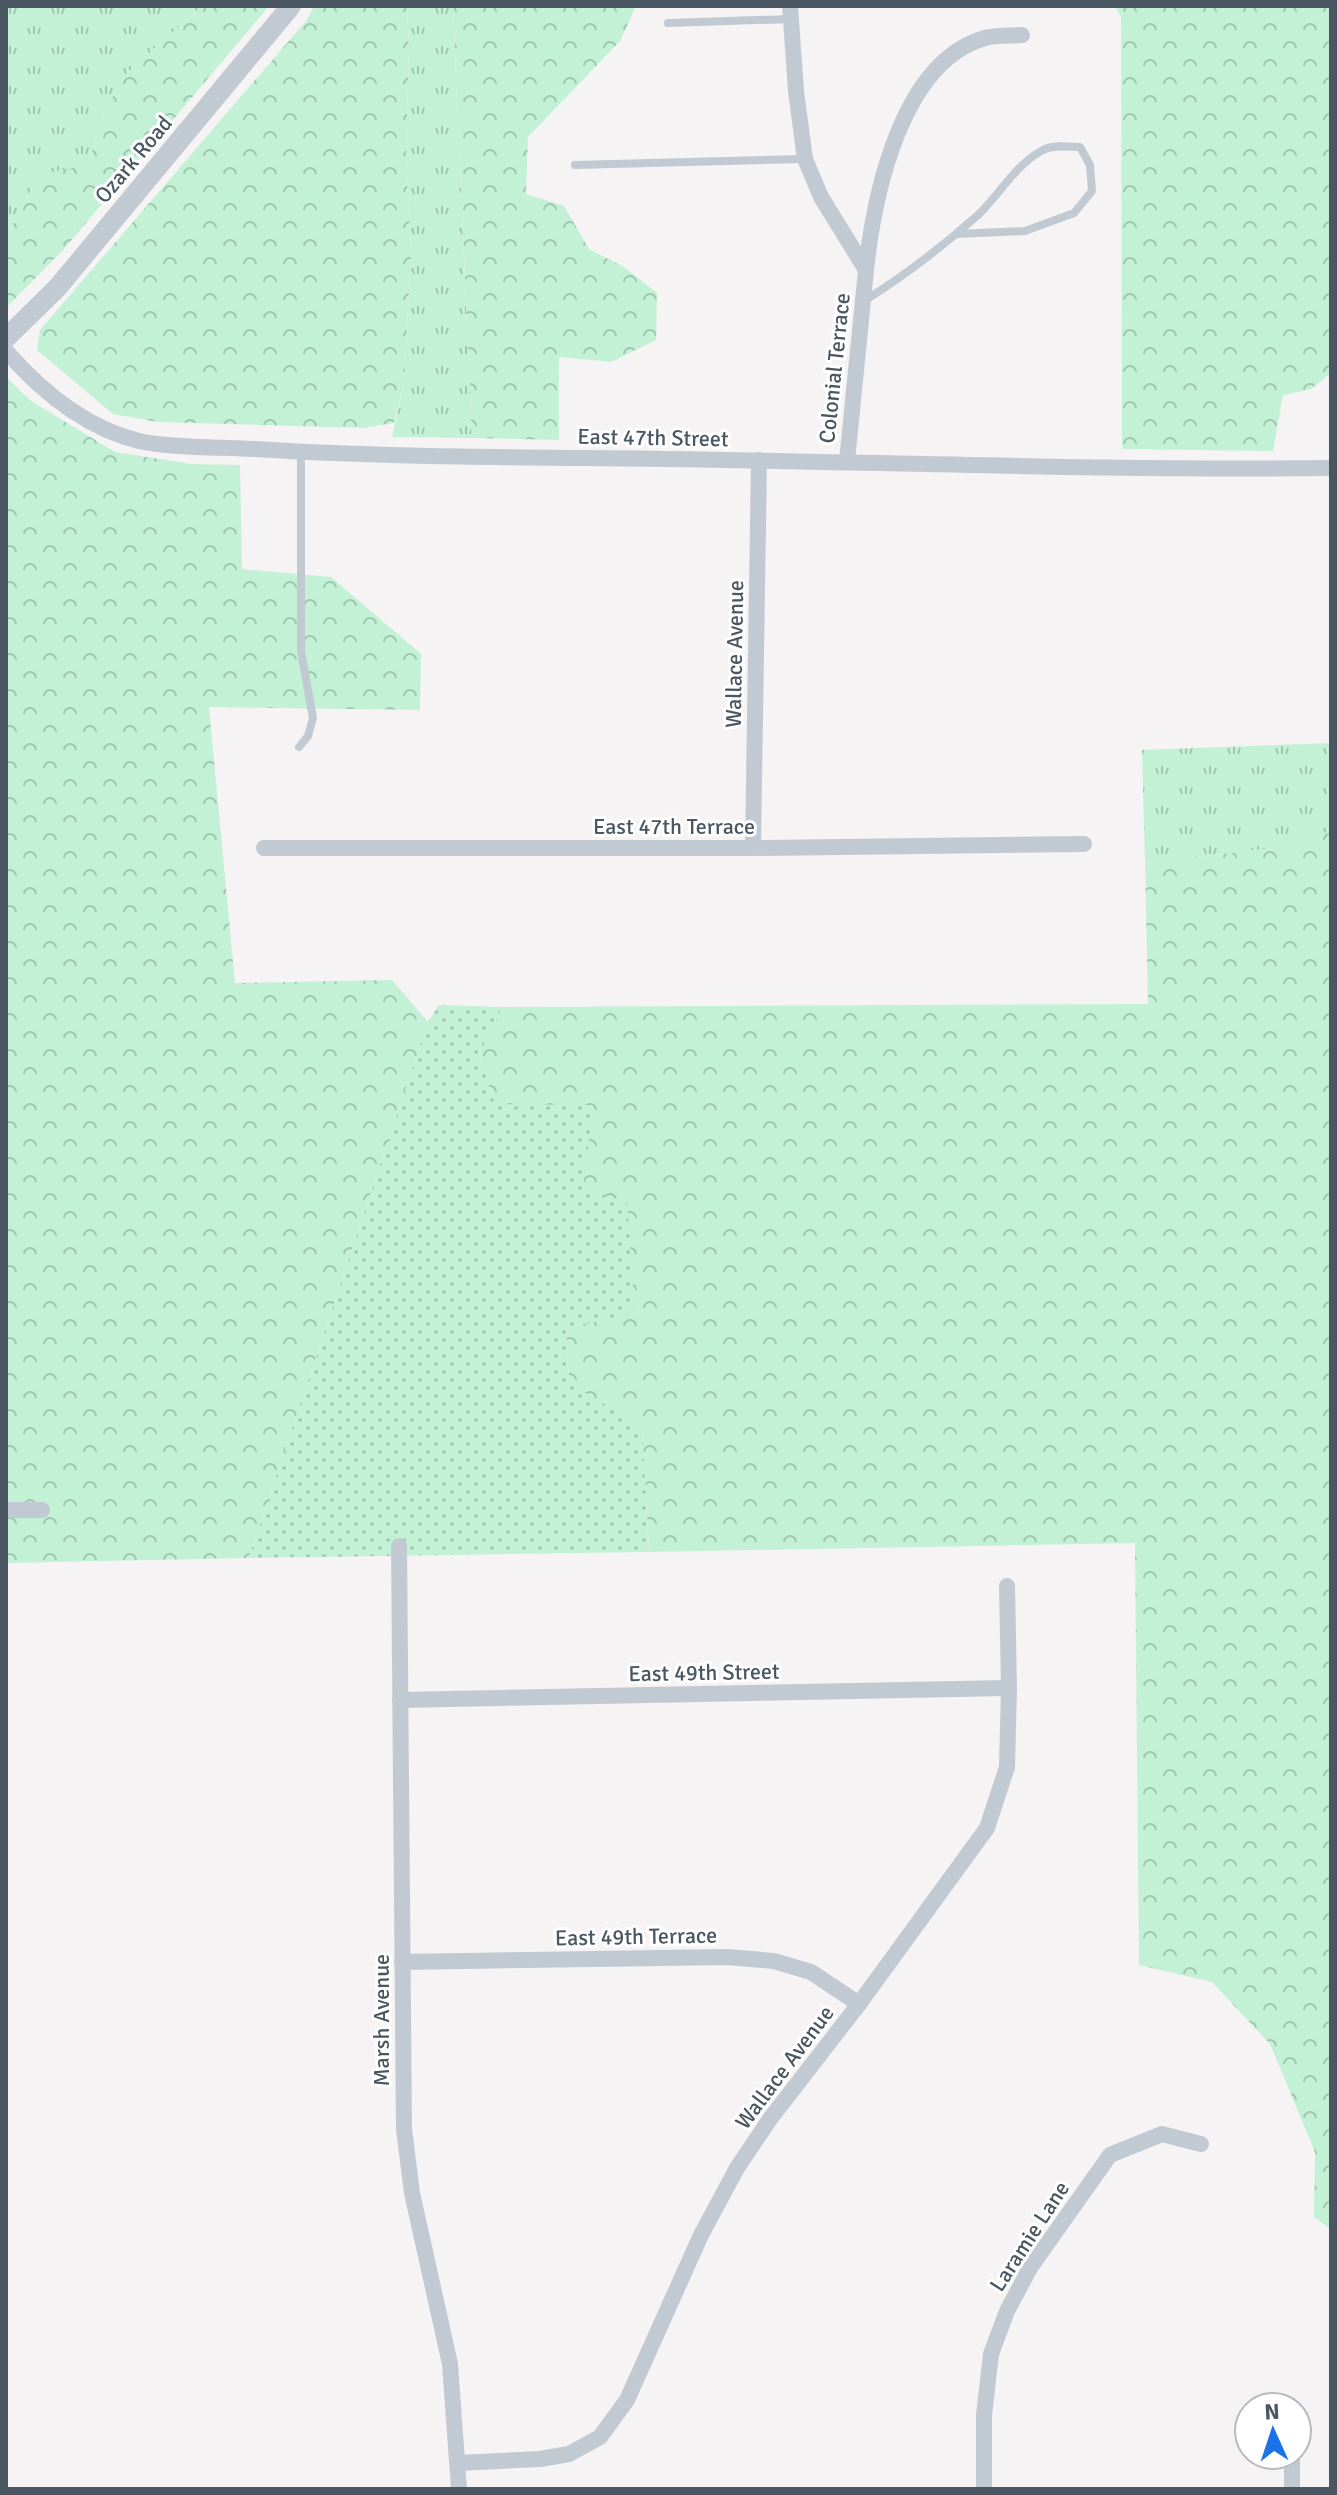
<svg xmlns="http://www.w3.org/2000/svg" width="1337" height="2495" viewBox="0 0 1337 2495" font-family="Signika,sans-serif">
	<defs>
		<pattern id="grass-tufts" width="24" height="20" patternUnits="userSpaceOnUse" patternTransform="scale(2)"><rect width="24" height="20" fill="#c3f1d5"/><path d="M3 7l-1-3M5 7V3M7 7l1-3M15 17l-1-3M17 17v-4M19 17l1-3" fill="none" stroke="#a0c6b0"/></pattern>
		<pattern id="forest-crowns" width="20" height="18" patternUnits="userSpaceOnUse" patternTransform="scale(2)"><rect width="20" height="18" fill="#c3f1d5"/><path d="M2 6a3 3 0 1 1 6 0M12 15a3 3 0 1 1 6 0" fill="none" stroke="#a0c6b0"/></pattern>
		<pattern id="park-dots" width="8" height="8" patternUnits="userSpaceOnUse" patternTransform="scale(2)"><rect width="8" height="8" fill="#c3f1d5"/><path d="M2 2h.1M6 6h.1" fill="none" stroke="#a0c6b0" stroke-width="1.8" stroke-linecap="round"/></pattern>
	</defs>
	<rect width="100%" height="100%" fill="#f5f3f3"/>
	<g fill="url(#grass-tufts)">
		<polygon points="6,6 202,6 129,71 105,109 88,165 39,175 6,238"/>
		<polygon points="407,6 453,6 472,438 392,437 404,384 411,253 406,157 409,49"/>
		<polygon points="1331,743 1331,830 1300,845 1145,863 1142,750"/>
	</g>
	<g fill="url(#forest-crowns)">
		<polygon points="202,6 269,6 64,249 6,308 6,238 39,175 88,165 105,109 129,71"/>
		<polygon points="314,6 407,6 409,49 406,157 411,253 404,384 394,423 363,428 158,422 113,414 37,350 40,330 306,21"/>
		<polygon points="453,6 636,6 620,41 528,137 526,194 564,206 589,249 624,267 657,293 656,340 611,362 559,357 559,440 472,438"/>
		<polygon points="1115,6 1331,6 1331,373 1311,389 1283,395 1273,451 1122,449 1121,17"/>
		<polygon points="6,377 31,401 115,452 192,464 240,465 242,569 331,577 421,654 420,710 209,707 235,983 392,980 428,1022 249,1558 6,1563"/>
		<polygon points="1331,830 1331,2229 1314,2217 1315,2152 1270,2044 1212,1982 1139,1965 1135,1543 649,1552 642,1428 569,1383 566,1328 583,1190 495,1105 479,1055 502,1007 1148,1004 1145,863 1300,845"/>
	</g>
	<polygon fill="url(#park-dots)" points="439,1005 502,1007 479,1055 495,1104 593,1105 583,1189 627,1202 635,1313 566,1328 569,1383 642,1427 649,1552 249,1558 428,1022"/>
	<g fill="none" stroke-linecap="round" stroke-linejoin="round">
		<g stroke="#c1cad2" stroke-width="8">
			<polyline points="668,23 790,19"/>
			<polyline points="575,165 804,159"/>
			<path d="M864,301C904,276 942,247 978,215C1000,194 1016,164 1043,150C1053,144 1069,147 1080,147L1090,165L1092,191L1074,213L1025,231L956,234"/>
			<polyline points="299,747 308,736 313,718 301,651 301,452"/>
		</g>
		<g stroke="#c1cad2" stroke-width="16">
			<polyline points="790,6 796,91 805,159 821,197 866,270 847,461"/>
			<path d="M866,270C874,195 901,62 985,38C996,35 1010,36 1022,35"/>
			<path d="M6,351C42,392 85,428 139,441C170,448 221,447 254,449C366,456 477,457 588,458C836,460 1083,471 1331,468"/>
			<polyline points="264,848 753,848 1084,844"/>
			<polyline points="753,848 759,460"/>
			<polyline points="6,1510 42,1510"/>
			<polyline points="399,1546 404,2129 412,2193 450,2364 459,2489"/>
			<polyline points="400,1700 1009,1688"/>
			<polyline points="402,1962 727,1957 774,1961 811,1972 859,2004"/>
			<polyline points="458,2463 540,2459 569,2454 600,2437 627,2400 701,2235 737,2168 770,2119 859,2004 987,1828 1007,1767 1009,1688 1007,1586"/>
			<polyline points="984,2489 984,2415 991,2354 1007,2311 1030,2268 1110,2155 1162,2134 1201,2144"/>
			<polyline points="1292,2489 1292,2455"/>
		</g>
		<polyline stroke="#c1cad2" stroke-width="20" points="6,338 58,287 291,6"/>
	</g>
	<g text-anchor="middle" stroke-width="6" stroke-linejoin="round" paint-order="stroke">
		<g font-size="22" fill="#4a5661" stroke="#fff">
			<text transform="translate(133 159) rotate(-50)" y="8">Ozark Road</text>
			<text transform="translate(834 368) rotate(-84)" y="8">Colonial Terrace</text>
			<text transform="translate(653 437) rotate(1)" y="8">East 47th Street</text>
			<text transform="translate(734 654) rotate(-89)" y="8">Wallace Avenue</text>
			<text x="674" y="834">East 47th Terrace</text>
			<text transform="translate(704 1672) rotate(-1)" y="8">East 49th Street</text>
			<text transform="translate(636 1936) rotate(-1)" y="8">East 49th Terrace</text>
			<text transform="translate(381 2020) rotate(-90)" y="8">Marsh Avenue</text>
			<text transform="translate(784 2067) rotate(-53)" y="8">Wallace Avenue</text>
			<text transform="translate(1029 2236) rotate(-57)" y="8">Laramie Lane</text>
		</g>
	</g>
	<rect width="1337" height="2495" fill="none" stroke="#4a5661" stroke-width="16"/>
	<g transform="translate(1273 2431) rotate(357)"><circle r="38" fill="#ffffff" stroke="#b7bbc0" stroke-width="2"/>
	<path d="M0-6L14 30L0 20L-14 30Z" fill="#1a73e8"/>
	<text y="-12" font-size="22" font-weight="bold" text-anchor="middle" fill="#4a5661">N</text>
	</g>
</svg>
